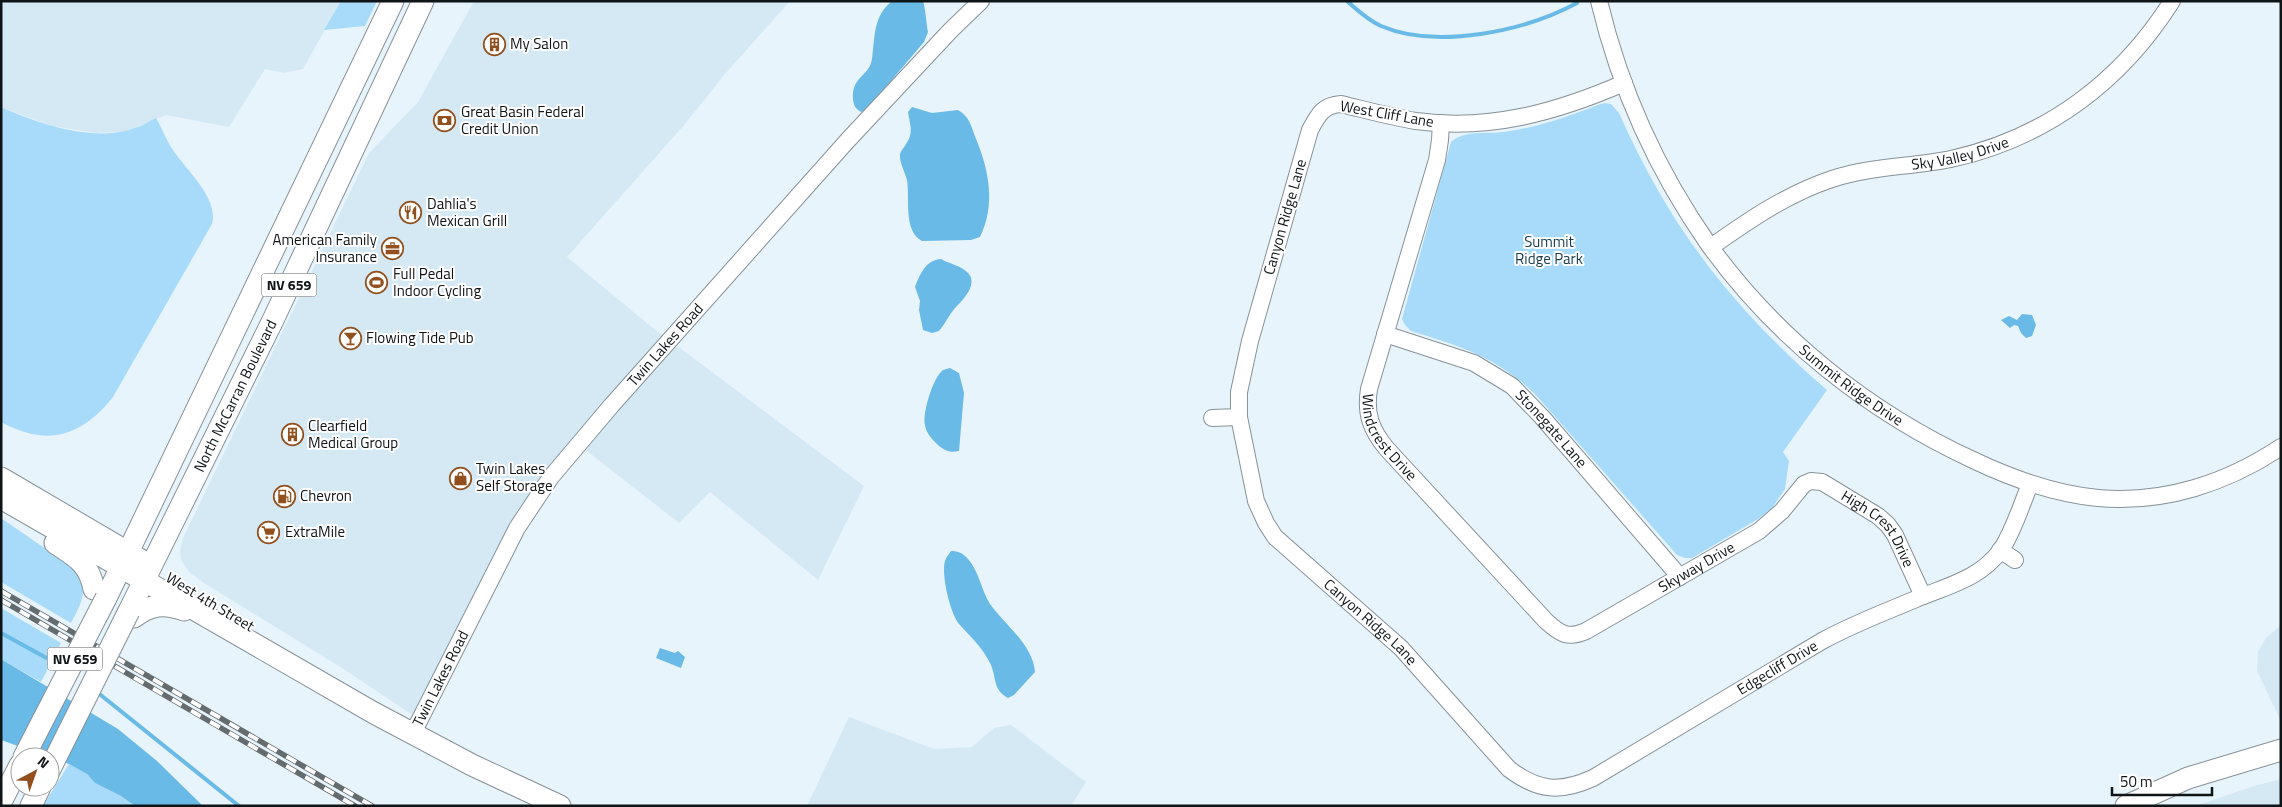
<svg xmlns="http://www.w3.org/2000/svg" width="2282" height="807" viewBox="0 0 2282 807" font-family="'Titillium Web',sans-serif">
	<rect width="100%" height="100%" fill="#e7f4fb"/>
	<g fill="#d5e9f5">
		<polygon points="1,1 341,1 303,69 284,73 265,69 229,127 166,115 136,128 121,132 96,133 52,126 1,107"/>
		<polygon points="474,1 790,1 725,74 685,124 567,257 648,324 864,486 818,580 710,492 679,523 578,444 561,463 420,720 342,668 204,583 189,572 181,560 180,551 183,538 369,153 418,102"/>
		<polygon points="2281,625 2281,719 2280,719 2257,671 2258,652 2266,638"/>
		<polygon points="849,717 934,749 972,747 994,728 1011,725 1086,782 1071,806 807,806"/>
		<polygon points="2281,779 2281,806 2195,806 2254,786"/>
	</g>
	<g fill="#a8dbf9">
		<polygon points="341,1 377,1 365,26 324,30"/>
		<path d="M1604,103L1611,104L1619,113C1671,230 1732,307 1827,390L1783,452L1789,461L1785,489L1772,508L1758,519L1692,558H1685L1677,555L1535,394C1494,356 1463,347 1411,331L1405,325L1402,319L1451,142C1464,130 1487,134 1503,132C1538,128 1571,115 1604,103Z"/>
		<path d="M1,107C40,124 93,143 135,128C143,126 149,121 156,118C162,128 166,140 173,150C186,170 219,198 212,224L113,397C81,437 47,447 1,422Z"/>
		<path d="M1,518L72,567C90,589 83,600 71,623L1,582Z"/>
		<polygon points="1,608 61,643 41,682 1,659"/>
		<polygon points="69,764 86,773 95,783 121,796 135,806 43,806"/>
	</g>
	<g fill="#69bae6">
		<path d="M892,1H923C926,11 926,22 928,32L924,42L867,109L861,112C856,109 854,106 853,100C851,76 869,77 872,59C875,37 873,16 892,1Z"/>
		<path d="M912,107L932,113L958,110C970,117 971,126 976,139C989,170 996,205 980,237L971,240L922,241C903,231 910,198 907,180C905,172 899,162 900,154C901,150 904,148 906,144C914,133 910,125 908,112Z"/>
		<path d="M941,259C948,263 957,265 963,269C982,280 965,298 955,308C949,315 945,324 939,331L932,333L923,330L919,310L920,301L915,287C920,274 926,260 941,259Z"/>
		<polygon points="2022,314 2032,315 2036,325 2032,336 2026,338 2021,333 2018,326 2014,325 2010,328 2001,320 2009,316 2017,320"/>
		<path d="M950,368L959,373L964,393L959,451C950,453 945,451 938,445C932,439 926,433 925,425C922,414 933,377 943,370C945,369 948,369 950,368Z"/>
		<path d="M951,551C958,551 963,553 968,559C979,571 981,590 990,604C1005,625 1033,645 1035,672L1014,695L1008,698C992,689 997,677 990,663C982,647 970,636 959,624C950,613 941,574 945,561C946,557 949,554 951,551Z"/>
		<polygon points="660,648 675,653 678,651 685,657 681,668 656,658"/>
		<polygon points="1,659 118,729 157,761 203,806 135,806 121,796 95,783 87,774 69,764 1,740"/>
	</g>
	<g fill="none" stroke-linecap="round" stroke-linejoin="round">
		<g stroke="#69bae6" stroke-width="4">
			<path d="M1347,1C1357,10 1368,20 1381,26C1437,50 1525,31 1577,3"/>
			<polyline points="1,633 63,667"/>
			<polyline points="97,692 239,806"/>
		</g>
		<defs>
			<g id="minor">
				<path id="s1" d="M1599,1C1620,89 1657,171 1709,245C1776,338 1869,412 1973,460C2013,479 2054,494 2098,498C2164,504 2227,483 2281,447"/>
				<path id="s2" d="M1624,83C1557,112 1490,131 1416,121C1391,117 1366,110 1341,104C1323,105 1318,115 1310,130L1250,341L1239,392V417L1256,501L1266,523L1275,537L1401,648L1509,769C1538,791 1560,793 1593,778L1822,641C1853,624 1885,612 1916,599C1947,586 1980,579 2001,550C2014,530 2021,506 2030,484"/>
				<path id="s3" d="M1441,123L1440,140L1437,160L1369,389C1365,414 1371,430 1387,449L1546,621C1560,634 1568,639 1586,631L1759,531L1782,511L1804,484L1811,481L1822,482L1878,516L1888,525L1895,535L1923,596"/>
				<path id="s4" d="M1711,247C1749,220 1787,194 1832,179C1871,166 1912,167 1951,159C2046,138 2121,82 2172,1"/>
				<path id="s5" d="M1385,334L1474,363L1512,386L1542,417L1680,577"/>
				<polyline points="1212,418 1239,417"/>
				<polyline points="2000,550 2015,560"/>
				<path id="s6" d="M413,733L517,528L551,477L611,406L848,140L950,31L981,1"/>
			</g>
			<g id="major">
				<polyline points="1,478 141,560"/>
				<polyline points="1,498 374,713 472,765 560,806"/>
				<path d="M55,543C76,557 89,563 94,589"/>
				<polyline points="106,598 393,1"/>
				<path id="s7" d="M129,611L273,320L423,1"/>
				<path d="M134,617C151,604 164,603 184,610"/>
				<polyline points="24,757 43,720"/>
				<polyline points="50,769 68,733"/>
				<polyline points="1,802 20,765"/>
				<polyline points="31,806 40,787"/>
				<polyline points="2126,806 2188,778 2281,750"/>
			</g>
		</defs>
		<use href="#minor" stroke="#869299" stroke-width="18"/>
		<use href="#major" stroke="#869299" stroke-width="23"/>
		<use href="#minor" stroke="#fff" stroke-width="16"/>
		<use href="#major" stroke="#fff" stroke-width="21"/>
		<defs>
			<g id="rail">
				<polyline points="1,591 372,806"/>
				<polyline points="1,600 355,806"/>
			</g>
		</defs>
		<use href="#rail" stroke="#646c70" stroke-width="5.5"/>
		<use href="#rail" stroke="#fff" stroke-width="4" stroke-dasharray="11" stroke-linecap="butt"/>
		<defs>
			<g id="major-bridge">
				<polyline points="43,720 106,598"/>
				<polyline points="68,733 129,611"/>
			</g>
		</defs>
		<use href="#major-bridge" stroke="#869299" stroke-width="23" stroke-linecap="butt"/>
		<use href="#major-bridge" stroke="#fff" stroke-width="21"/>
	</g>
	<defs>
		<symbol id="building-ring" viewBox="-11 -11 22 22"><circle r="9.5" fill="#fff" stroke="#92501e" stroke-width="1.5"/><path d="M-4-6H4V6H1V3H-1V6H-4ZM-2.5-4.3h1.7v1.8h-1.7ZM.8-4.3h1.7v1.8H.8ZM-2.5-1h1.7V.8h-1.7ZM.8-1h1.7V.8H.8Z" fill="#92501e"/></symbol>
		<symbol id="bank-ring" viewBox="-11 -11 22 22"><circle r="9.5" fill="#fff" stroke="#92501e" stroke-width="1.5"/><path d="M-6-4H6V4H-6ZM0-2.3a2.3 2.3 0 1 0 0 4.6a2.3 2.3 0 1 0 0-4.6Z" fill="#92501e"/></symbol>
		<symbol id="restaurant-ring" viewBox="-11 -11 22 22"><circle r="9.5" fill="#fff" stroke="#92501e" stroke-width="1.5"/><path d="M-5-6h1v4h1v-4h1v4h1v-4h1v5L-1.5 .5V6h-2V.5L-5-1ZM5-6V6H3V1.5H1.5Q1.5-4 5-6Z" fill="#92501e"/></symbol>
		<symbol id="office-ring" viewBox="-11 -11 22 22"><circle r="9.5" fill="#fff" stroke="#92501e" stroke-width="1.5"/><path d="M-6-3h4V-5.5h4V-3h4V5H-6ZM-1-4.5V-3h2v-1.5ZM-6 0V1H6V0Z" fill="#92501e"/></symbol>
		<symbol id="stadium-ring" viewBox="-11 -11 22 22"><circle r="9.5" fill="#fff" stroke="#92501e" stroke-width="1.5"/><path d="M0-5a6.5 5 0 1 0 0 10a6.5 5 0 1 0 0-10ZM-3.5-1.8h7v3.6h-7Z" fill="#92501e"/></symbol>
		<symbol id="bar-ring" viewBox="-11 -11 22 22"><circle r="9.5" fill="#fff" stroke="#92501e" stroke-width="1.5"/><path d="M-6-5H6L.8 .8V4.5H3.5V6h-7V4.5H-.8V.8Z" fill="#92501e"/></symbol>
		<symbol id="shop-ring" viewBox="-11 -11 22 22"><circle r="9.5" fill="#fff" stroke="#92501e" stroke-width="1.5"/><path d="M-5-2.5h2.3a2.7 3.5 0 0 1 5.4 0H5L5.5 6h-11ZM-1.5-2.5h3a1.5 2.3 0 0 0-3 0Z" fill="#92501e"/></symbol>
		<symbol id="fuel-ring" viewBox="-11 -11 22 22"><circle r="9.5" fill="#fff" stroke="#92501e" stroke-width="1.5"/><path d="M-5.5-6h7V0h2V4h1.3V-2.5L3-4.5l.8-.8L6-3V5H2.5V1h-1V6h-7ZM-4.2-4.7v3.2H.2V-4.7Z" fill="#92501e"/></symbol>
		<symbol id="supermarket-ring" viewBox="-11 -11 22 22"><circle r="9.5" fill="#fff" stroke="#92501e" stroke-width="1.5"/><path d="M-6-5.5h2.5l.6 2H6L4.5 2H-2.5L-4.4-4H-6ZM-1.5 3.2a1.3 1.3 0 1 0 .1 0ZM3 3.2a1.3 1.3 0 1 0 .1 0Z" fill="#92501e"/></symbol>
	</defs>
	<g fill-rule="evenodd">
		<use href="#building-ring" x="482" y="32" width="25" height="25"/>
		<use href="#bank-ring" x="432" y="108" width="25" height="25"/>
		<use href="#restaurant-ring" x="398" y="200" width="25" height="25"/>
		<use href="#office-ring" x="380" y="236" width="25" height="25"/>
		<use href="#stadium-ring" x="364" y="270" width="25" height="25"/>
		<use href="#bar-ring" x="338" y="326" width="25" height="25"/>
		<use href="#building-ring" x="280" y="422" width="25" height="25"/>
		<use href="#shop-ring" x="448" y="466" width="25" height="25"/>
		<use href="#fuel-ring" x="272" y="484" width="25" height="25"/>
		<use href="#supermarket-ring" x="256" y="520" width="25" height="25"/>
	</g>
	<g text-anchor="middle" stroke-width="4" stroke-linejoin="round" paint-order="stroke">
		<g fill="#fff" stroke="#575a5c" stroke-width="1">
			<rect x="261.5" y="273.5" width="55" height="23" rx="4"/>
			<rect x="47.5" y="647.5" width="55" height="23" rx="4"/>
		</g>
		<g font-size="14" font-weight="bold" fill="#0f1416">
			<text x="289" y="290">NV 659</text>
			<text x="75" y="664">NV 659</text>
		</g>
		<g font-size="15" fill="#0f1416" stroke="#fff" text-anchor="start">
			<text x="510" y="49">My Salon</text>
			<text x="461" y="117">Great Basin Federal<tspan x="461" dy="17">Credit Union</tspan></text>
			<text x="427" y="209">Dahlia's<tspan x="427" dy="17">Mexican Grill</tspan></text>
			<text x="377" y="245" text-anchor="end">American Family<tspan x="377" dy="17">Insurance</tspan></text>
			<text x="393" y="279">Full Pedal<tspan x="393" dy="17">Indoor Cycling</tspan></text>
			<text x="366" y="343">Flowing Tide Pub</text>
			<text x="308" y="431">Clearfield<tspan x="308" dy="17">Medical Group</tspan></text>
			<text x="476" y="474">Twin Lakes<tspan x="476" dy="17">Self Storage</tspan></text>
			<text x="300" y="501">Chevron</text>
			<text x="285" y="537">ExtraMile</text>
		</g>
		<g font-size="15" fill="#0f1416" stroke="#fff">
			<text transform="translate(1387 114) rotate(10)" y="5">West Cliff Lane</text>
			<text dy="5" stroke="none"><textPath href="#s4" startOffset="270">Sky Valley Drive</textPath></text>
			<text transform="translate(1285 217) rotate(-74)" y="5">Canyon Ridge Lane</text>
			<text dy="5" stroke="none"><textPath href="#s6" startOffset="466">Twin Lakes Road</textPath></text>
			<text dy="5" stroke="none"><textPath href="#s1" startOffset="470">Summit Ridge Drive</textPath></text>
			<text dy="5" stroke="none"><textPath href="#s7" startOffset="240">North McCarran Boulevard</textPath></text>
			<text dy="5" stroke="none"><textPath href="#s5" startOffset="196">Stonegate Lane</textPath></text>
			<text dy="5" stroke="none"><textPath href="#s3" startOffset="331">Windcrest Drive</textPath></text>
			<text dy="5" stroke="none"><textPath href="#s3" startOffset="979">High Crest Drive</textPath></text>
			<text dy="5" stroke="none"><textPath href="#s3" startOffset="748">Skyway Drive</textPath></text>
			<text transform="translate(210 602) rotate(31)" y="5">West 4th Street</text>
			<text dy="5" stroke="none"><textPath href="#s2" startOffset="885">Canyon Ridge Lane</textPath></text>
			<text dy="5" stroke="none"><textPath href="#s2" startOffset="1392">Edgecliff Drive</textPath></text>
			<text dy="5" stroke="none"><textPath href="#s6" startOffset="61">Twin Lakes Road</textPath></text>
		</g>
		<g font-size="15" fill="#193d50" stroke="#fff">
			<text x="1549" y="247">Summit<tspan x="1549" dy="17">Ridge Park</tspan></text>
		</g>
	</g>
	<rect width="2282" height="807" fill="none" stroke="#0f1416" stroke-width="5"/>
	<g transform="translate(35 772) rotate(41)"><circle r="24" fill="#ffffff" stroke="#9fa1a2"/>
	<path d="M0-4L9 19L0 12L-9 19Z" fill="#92501e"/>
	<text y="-8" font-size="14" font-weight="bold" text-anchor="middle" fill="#0f1416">N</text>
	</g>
	<path d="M2112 787v8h100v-8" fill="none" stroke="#0f1416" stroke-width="2.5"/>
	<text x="2120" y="787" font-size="15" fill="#0f1416" stroke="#ffffff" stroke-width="4" paint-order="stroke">50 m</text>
</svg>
